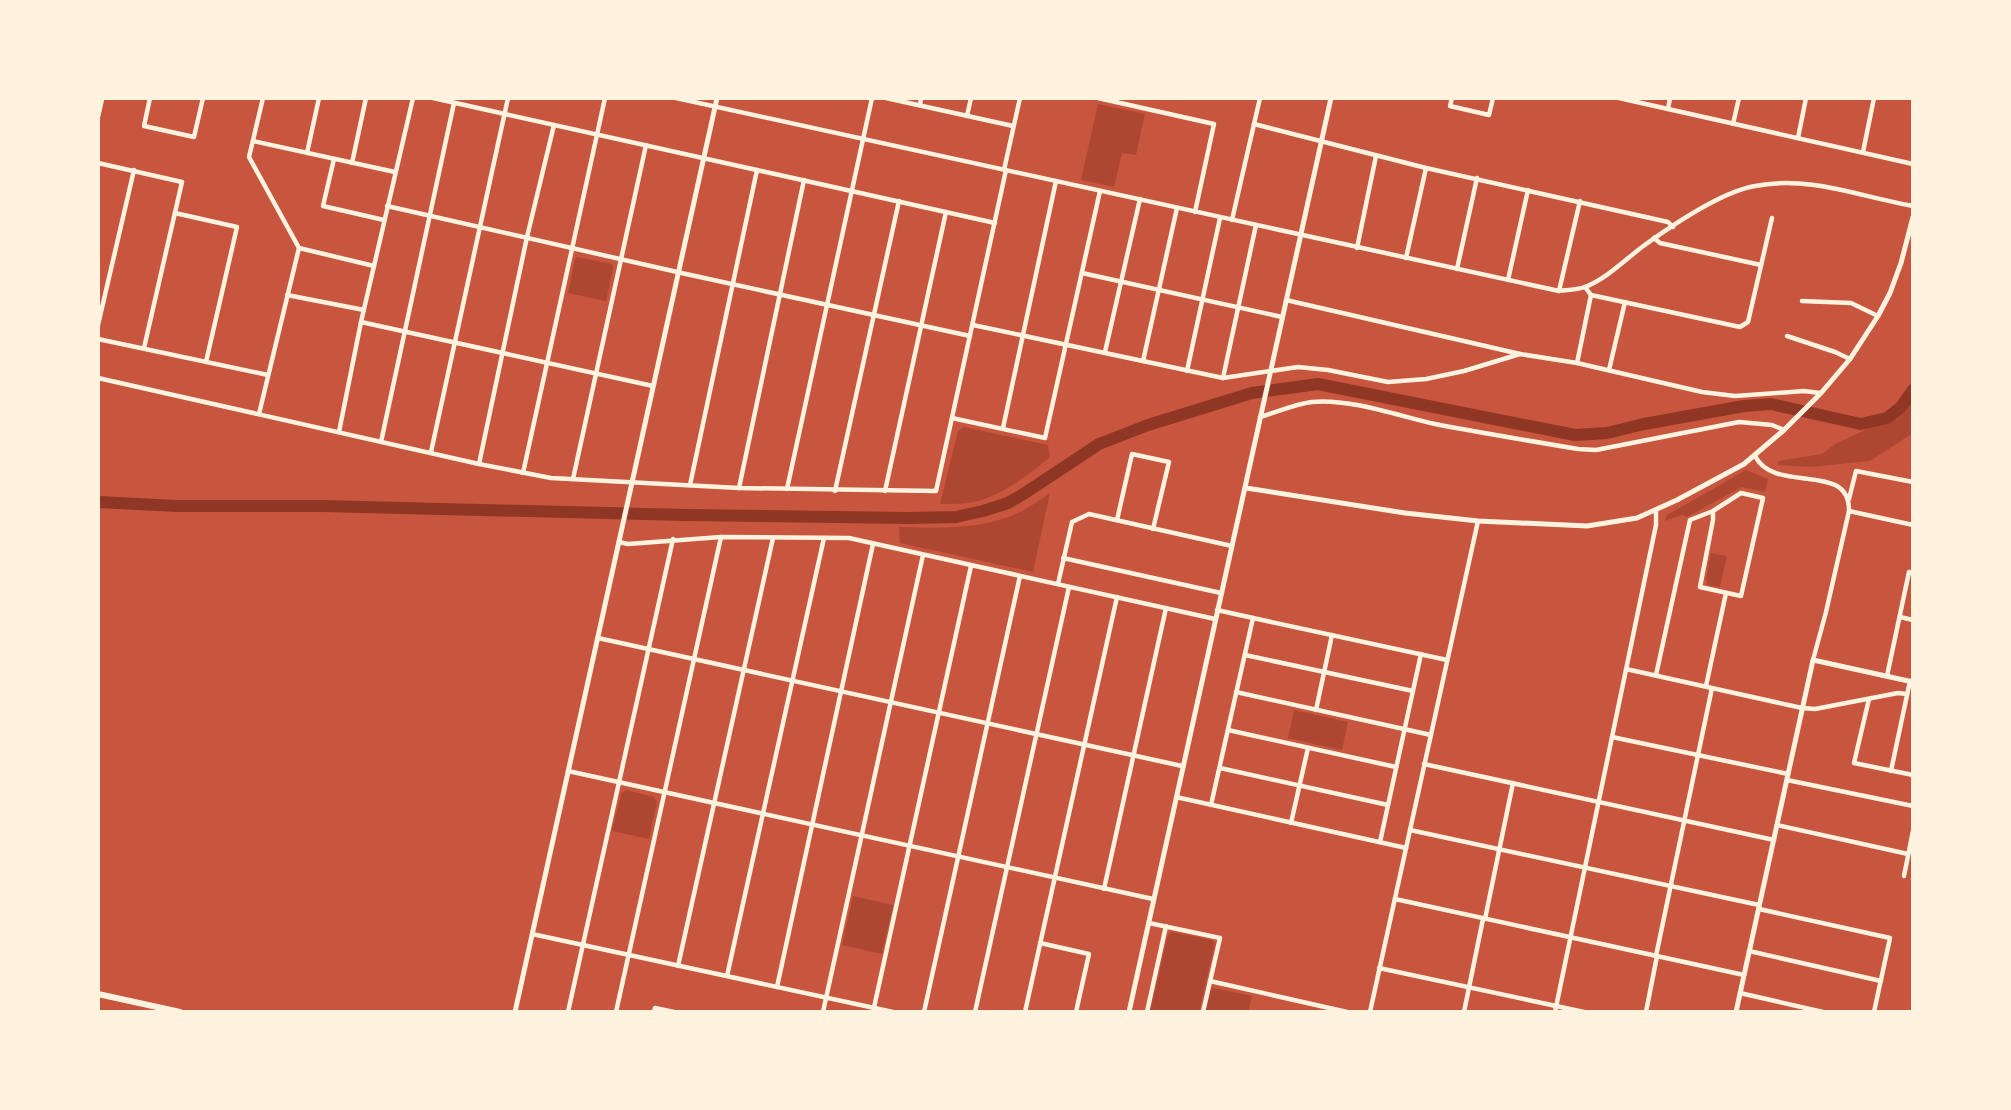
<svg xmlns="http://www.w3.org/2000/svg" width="2011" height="1110" viewBox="0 0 2011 1110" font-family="Cabin,sans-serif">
	<rect width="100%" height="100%" fill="#c8553d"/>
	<g fill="#ae4732">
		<polygon points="1098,104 1145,114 1136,155 1122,153 1114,187 1081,180"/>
		<polygon points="577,257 612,264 613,268 606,301 568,293 575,259"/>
		<polygon points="1913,394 1913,433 1870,461 1810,467 1778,465 1778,461 1822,454 1835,444 1900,414"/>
		<path d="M964,427L1048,445L1050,457C1028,475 1003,495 974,502C963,504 951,504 940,504L958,431Z"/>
		<polygon points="1746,470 1768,479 1765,492 1742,487 1687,517 1682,515 1665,521 1667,515"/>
		<path d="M1050,493L1033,572L900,543L899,527C939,528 981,530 1018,513C1029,508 1040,500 1050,493Z"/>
		<polygon points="1711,553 1727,556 1720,587 1708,585 1706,580"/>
		<polygon points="1294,710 1348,722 1342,750 1288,738"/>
		<polygon points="626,790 654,797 657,802 649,839 612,831 621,794"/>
		<polygon points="853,896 893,905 882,954 842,945"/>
		<polygon points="1172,932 1212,940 1215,943 1199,1012 1150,1012 1168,935"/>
		<polygon points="1213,988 1252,996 1248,1012 1205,1012 1211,989"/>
	</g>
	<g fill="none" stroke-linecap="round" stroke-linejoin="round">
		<polyline stroke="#8f3625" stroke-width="12" points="98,502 177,506 323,506 685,515 909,518 956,517 983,511 1008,503 1025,493 1099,444 1148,425 1252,393 1318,384 1575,435 1607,433 1644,424 1744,406 1771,404 1861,424 1887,418 1901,407 1913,390"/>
		<g stroke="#fff3e0" stroke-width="4.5">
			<polyline points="150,98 144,126 194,137 203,98"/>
			<polyline points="433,98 995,223"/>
			<path d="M676,98L1559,291C1567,290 1577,290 1585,287C1606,279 1625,260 1642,247C1671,226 1720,192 1755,186C1810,175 1860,197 1913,206"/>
			<polyline points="886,98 1013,126"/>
			<polyline points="1098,98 1214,124 1195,212"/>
			<polyline points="1452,98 1450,106 1489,115 1493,98"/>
			<polyline points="1619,98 1913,164"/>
			<polyline points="920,105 921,98"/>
			<polyline points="1668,109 1670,98"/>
			<polyline points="967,116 971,98"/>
			<polyline points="1254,124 1426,168 1668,222 1673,227"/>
			<polyline points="1733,124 1739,98"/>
			<polyline points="1798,138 1806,98"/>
			<polyline points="253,141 395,172"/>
			<polyline points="1863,152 1874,98"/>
			<polyline points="307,153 319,98"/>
			<polyline points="334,159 323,206 384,220"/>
			<polyline points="98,163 182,182 144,348"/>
			<polyline points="352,163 366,98"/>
			<polyline points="1004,170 1020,98"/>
			<polyline points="387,206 686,274 970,336"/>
			<polyline points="175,213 237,227 206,362"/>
			<polyline points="1232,220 1260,98"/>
			<polyline points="1654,238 1660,243 1761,265"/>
			<polyline points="299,248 374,266"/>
			<polyline points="1357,248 1376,156"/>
			<polyline points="1406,258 1426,168"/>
			<polyline points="1457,269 1477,178"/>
			<polyline points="1082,273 1282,317"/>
			<polyline points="1508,280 1528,190"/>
			<polyline points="1585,287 1591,295 1740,327 1748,322 1772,218"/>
			<polyline points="1559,291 1580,201"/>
			<polyline points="287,295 364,310"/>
			<polyline points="1286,300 1520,354 1577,363 1591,295"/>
			<polyline points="1802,301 1851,303 1878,316"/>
			<polyline points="361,322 653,386"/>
			<polyline points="98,325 134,170"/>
			<polyline points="973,325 1223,378 1298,367 1328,370 1388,382 1426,379 1464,371 1520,354"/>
			<polyline points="1787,336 1835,352 1850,359"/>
			<polyline points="98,339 268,375"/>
			<polyline points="1105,352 1140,199"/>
			<polyline points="1143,361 1177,208"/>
			<polyline points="1577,363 1702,392 1735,396 1804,391 1820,393"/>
			<polyline points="1609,370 1625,302"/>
			<polyline points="1187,371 1220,218"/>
			<polyline points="98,378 479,464 551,478 739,488 936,491 1006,170"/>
			<polyline points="1223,378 1256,225"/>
			<polyline points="259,414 299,248 249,157 263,98"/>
			<path d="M1260,417C1277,412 1295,404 1312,402C1348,398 1399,416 1435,424C1482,433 1530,441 1578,449L1596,450L1739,422L1772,425L1784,430"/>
			<polyline points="952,418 1045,438 1100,191"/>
			<polyline points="1003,428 1056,181"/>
			<polyline points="339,432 361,322 413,98"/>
			<polyline points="381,442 454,103"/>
			<polyline points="431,452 508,98"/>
			<path d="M1755,456C1775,495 1850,460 1849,511L1826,612L1813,660"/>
			<polyline points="479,464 527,237 554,125"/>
			<polyline points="523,473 605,98"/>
			<polyline points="573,479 646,145"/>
			<polyline points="690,485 757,170"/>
			<polyline points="739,488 804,180"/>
			<polyline points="787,489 872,98"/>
			<polyline points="835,491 899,201"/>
			<polyline points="885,491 946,212"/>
			<polyline points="1849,499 1856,471 1913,482"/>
			<polyline points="1849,511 1913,525"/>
			<polyline points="1117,520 1132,454 1169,462 1153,529"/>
			<polyline points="619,542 628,544 721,537 849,538 1215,619"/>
			<polyline points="1063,558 1221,593"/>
			<polyline points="1058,584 1072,522 1089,514 1232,546"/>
			<polyline points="1900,617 1913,620"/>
			<polyline points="1253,618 1447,660"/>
			<polyline points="598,638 1182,766"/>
			<polyline points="1245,655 1413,691"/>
			<polyline points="1626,669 1802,708 1815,709 1898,693 1907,694"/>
			<polyline points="1656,675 1690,520 1713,511 1741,493 1763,498 1741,596 1700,587 1713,520 1713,511"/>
			<polyline points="1887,676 1909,572 1913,573"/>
			<polyline points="1706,686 1726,593"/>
			<polyline points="1236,692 1431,735"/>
			<polyline points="1869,699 1854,763 1913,775"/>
			<polyline points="1316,710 1332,635"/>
			<polyline points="1228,730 1396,767"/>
			<polyline points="1612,737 1788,774"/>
			<polyline points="1424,764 1774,840"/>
			<polyline points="1220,768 1388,805"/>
			<polyline points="568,771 1153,899"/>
			<polyline points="1891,771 1910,681"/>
			<polyline points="1787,780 1913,806"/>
			<polyline points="1176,797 1406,848"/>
			<polyline points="1211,805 1253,618 1217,610"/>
			<polyline points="1291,823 1308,748"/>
			<polyline points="1777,825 1908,854"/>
			<polyline points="1410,830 1759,905"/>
			<polyline points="1380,842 1421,654"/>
			<polyline points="1904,876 1913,831"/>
			<polyline points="1104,889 1166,608"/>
			<polyline points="1395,899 1744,975"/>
			<polyline points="1759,909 1890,938 1874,1012"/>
			<polyline points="1485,919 1513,783"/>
			<polyline points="1149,923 1220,938 1203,1012"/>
			<polyline points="532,934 893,1012"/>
			<polyline points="1040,943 1089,954 1076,1012"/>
			<polyline points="1749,951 1881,981"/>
			<polyline points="1656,956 1712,688"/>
			<polyline points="678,966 773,538"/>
			<polyline points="1379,968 1584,1012"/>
			<polyline points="727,976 824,538"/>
			<polyline points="1210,981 1347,1012"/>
			<polyline points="777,987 873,544"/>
			<polyline points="1740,993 1823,1012"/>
			<polyline points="568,1012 673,539"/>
			<polyline points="616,1012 721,537"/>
			<polyline points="654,1012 655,1008 674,1012"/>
			<polyline points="823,1012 923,555"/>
			<polyline points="873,1012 971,566"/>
			<polyline points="924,1012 1020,576"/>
			<polyline points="975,1012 1069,587"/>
			<polyline points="1025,1012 1117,597"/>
			<polyline points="1147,1012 1166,926"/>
			<polyline points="1370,1012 1478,521"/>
			<polyline points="1464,1012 1483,919"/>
			<polyline points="1555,1012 1656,525 1656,510"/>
			<polyline points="1646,1012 1657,956"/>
		</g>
		<g stroke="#fff3e0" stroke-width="5">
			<polyline points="98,116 102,98"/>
			<polyline points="1246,488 1405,513 1478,521 1587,526 1637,518 1677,500 1744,464 1784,430 1821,393 1850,359 1878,316 1890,293 1901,263 1913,217"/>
			<polyline points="515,1012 717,98"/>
			<polyline points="1129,1012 1331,98"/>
			<polyline points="1736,1012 1813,660 1913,682"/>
		</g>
		<polyline stroke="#fff3e0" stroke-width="6" points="98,994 180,1012"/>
	</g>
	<rect width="2011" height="1110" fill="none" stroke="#fff3e0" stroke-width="200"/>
</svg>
